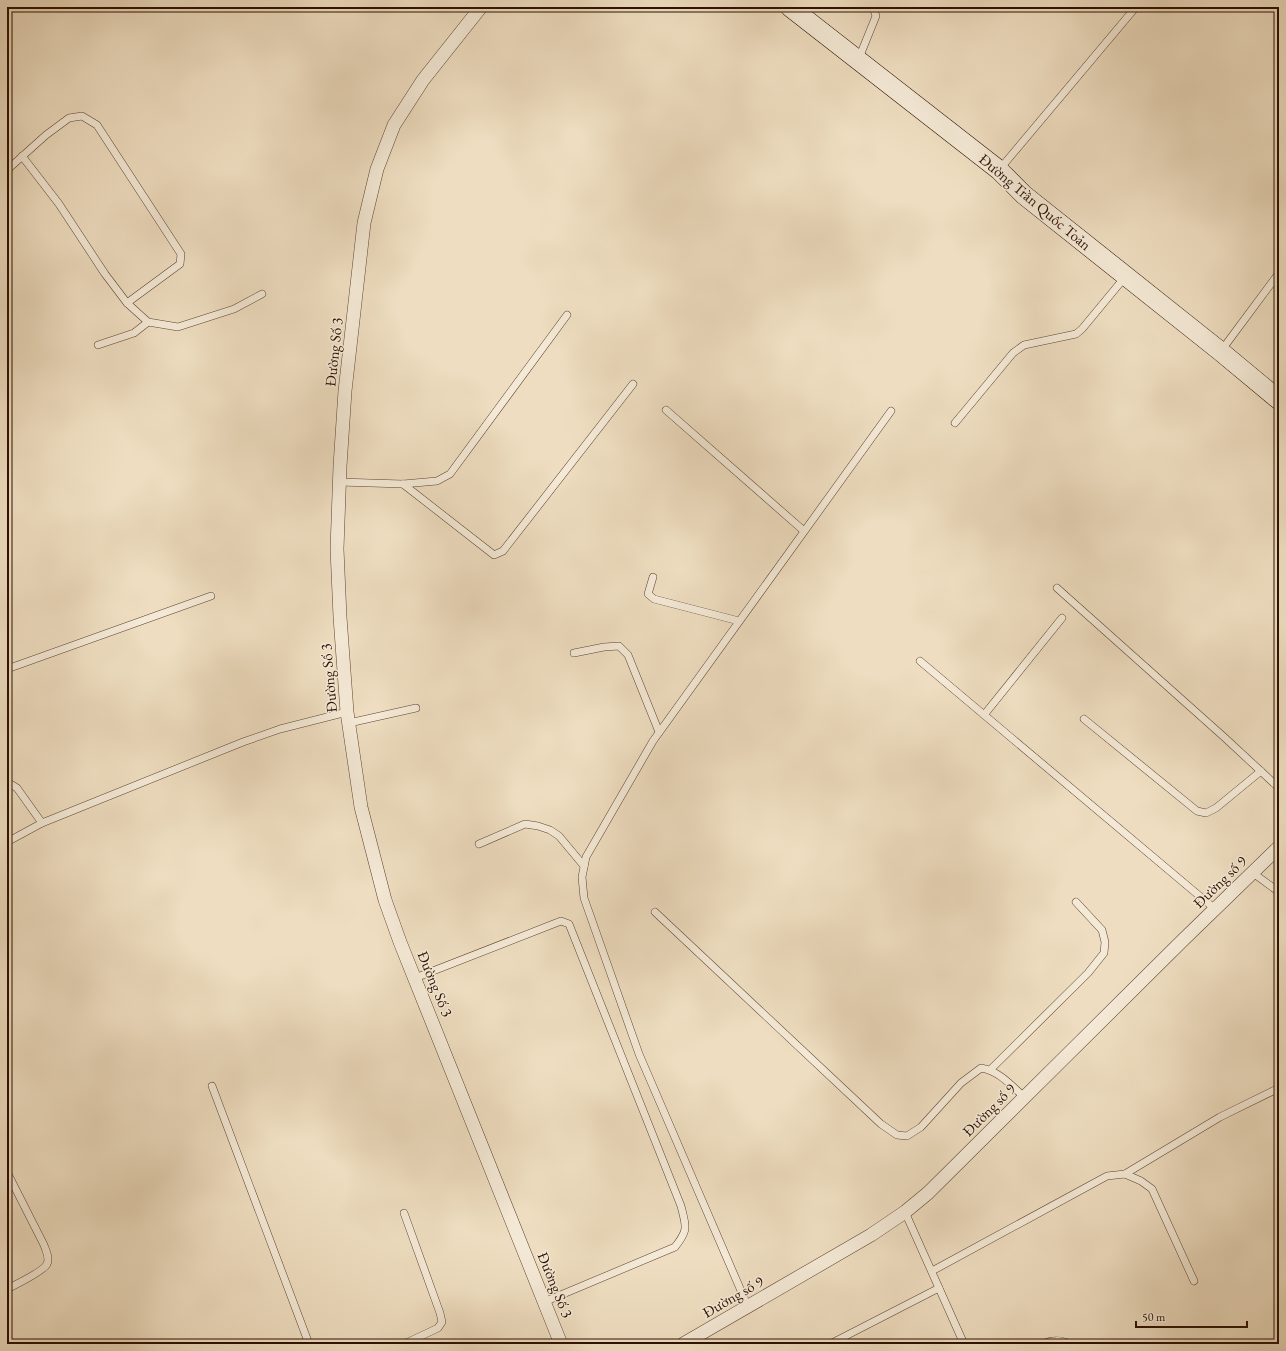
<svg xmlns="http://www.w3.org/2000/svg" width="1286" height="1351" viewBox="0 0 1286 1351" font-family="'EB Garamond',serif">
	<rect width="100%" height="100%" fill="#eeddc0"/>
	<filter id="stains"><feTurbulence type="fractalNoise" baseFrequency=".005" numOctaves="4"/><feColorMatrix values="0 0 0 0 .2 0 0 0 0 .09 0 0 0 0 .02 0 0 0 .5 -.17"/></filter>
	<radialGradient id="worn" r=".72"><stop offset=".6" stop-color="#630" stop-opacity="0"/><stop offset="1" stop-color="#630" stop-opacity=".3"/></radialGradient>
	<g fill="none" stroke-linecap="round" stroke-linejoin="round">
		<defs>
			<g id="service">
				<polyline points="859,58 876,16 873,7"/>
				<polyline points="22,156 59,204 105,274 127,303 148,322 178,327 234,309 262,294"/>
				<polyline points="7,170 46,135 69,118 82,116 97,125 181,254 180,264 127,303"/>
				<polyline points="999,170 1136,7"/>
				<polyline points="98,345 134,333 148,322"/>
				<polyline points="1221,351 1279,273"/>
				<polyline points="666,410 804,531"/>
				<polyline points="955,423 1013,353 1024,345 1076,334 1082,329 1125,277"/>
				<polyline points="339,482 403,484 437,481 450,474 567,315"/>
				<polyline points="403,484 494,555 503,551 633,384"/>
				<polyline points="653,577 648,594 654,599 739,621"/>
				<polyline points="1057,588 1224,737 1279,788"/>
				<polyline points="574,653 604,647 619,646 628,655 659,732"/>
				<polyline points="920,661 1215,909"/>
				<polyline points="7,669 211,596"/>
				<polyline points="984,715 1062,618"/>
				<polyline points="1084,719 1197,811 1206,813 1216,808 1261,771"/>
				<polyline points="349,723 416,708"/>
				<polyline points="7,782 17,788 42,823"/>
				<polyline points="7,842 42,823 243,742 280,729 347,712"/>
				<polyline points="479,844 525,824 538,826 550,830 559,836 584,866"/>
				<polyline points="1253,873 1279,892"/>
				<path d="M655,912L881,1124L897,1135L907,1136L921,1127L961,1083L981,1068C999,1071 1011,1085 1024,1097"/>
				<path d="M415,978L561,921L569,924L681,1206C686,1227 689,1229 675,1247L544,1302"/>
				<polyline points="990,1070 1088,973 1104,953 1105,942 1102,930 1076,902"/>
				<polyline points="212,1086 309,1344"/>
				<path d="M7,1172L44,1245C46,1251 50,1258 47,1264C44,1271 15,1285 7,1289"/>
				<polyline points="1125,1174 1220,1117 1279,1088"/>
				<polyline points="905,1212 964,1344"/>
				<polyline points="404,1213 440,1313 442,1322 438,1328 404,1344"/>
				<polyline points="932,1271 1107,1176 1125,1174 1141,1181 1152,1189 1194,1281"/>
				<polyline points="748,1307 639,1054 584,898 582,877 586,857 653,741 891,411"/>
				<polyline points="830,1344 939,1288"/>
				<path d="M1042,1344C1052,1340 1060,1339 1069,1344"/>
			</g>
			<g id="minor">
				<polyline points="481,7 423,80 394,125 377,169 364,223 345,391 340,466 337,549 340,617 347,712 361,807 385,900 400,942 561,1344"/>
				<polyline points="683,1344 871,1235 905,1212 928,1193 1184,939 1279,847"/>
			</g>
			<polyline id="secondary" points="790,7 999,170 1024,195 1220,351 1279,400"/>
		</defs>
		<use href="#service" stroke="#5c4330" stroke-width="8"/>
		<use href="#minor" stroke="#5c4330" stroke-width="14"/>
		<use href="#secondary" stroke="#2c1000" stroke-width="20"/>
		<use href="#service" stroke="#f4e9d6" stroke-width="7"/>
		<use href="#minor" stroke="#f4e9d6" stroke-width="13"/>
		<use href="#secondary" stroke="#f4e9d6" stroke-width="19"/>
	</g>
	<g text-anchor="middle" stroke-width="3" stroke-linejoin="round" paint-order="stroke">
		<g font-size="15" fill="#2c1000" stroke="#f4e9d6">
			<text transform="translate(1035 202) rotate(40)" y="5">Đường Trần Quốc Toản</text>
			<text transform="translate(334 352) rotate(-84)" y="5">Đường Số 3</text>
			<text transform="translate(329 678) rotate(-95)" y="5">Đường Số 3</text>
			<text transform="translate(1220 882) rotate(-44)" y="5">Đường số 9</text>
			<text transform="translate(435 984) rotate(68)" y="5">Đường Số 3</text>
			<text transform="translate(989 1110) rotate(-45)" y="5">Đường số 9</text>
			<text transform="translate(555 1285) rotate(68)" y="5">Đường Số 3</text>
			<text transform="translate(733 1297) rotate(-30)" y="5">Đường số 9</text>
		</g>
	</g>
	<rect width="1286" height="1351" fill="none" stroke="#eeddc0" stroke-width="24"/>
	<rect x="8" y="8" width="1270" height="1335" fill="none" stroke="#2c1000" stroke-width="2"/>
	<rect x="12" y="12" width="1262" height="1327" fill="none" stroke="#2c1000"/>
	<path d="M1136 1321v6h111v-6" fill="none" stroke="#2c1000" stroke-width="2"/>
	<text x="1142" y="1321" font-size="12" fill="#2c1000" stroke="#f4e9d6" stroke-width="3" paint-order="stroke">50 m</text>
	<rect width="100%" height="100%" filter="url(#stains)"/>
	<rect width="100%" height="100%" fill="url(#worn)"/>
</svg>
